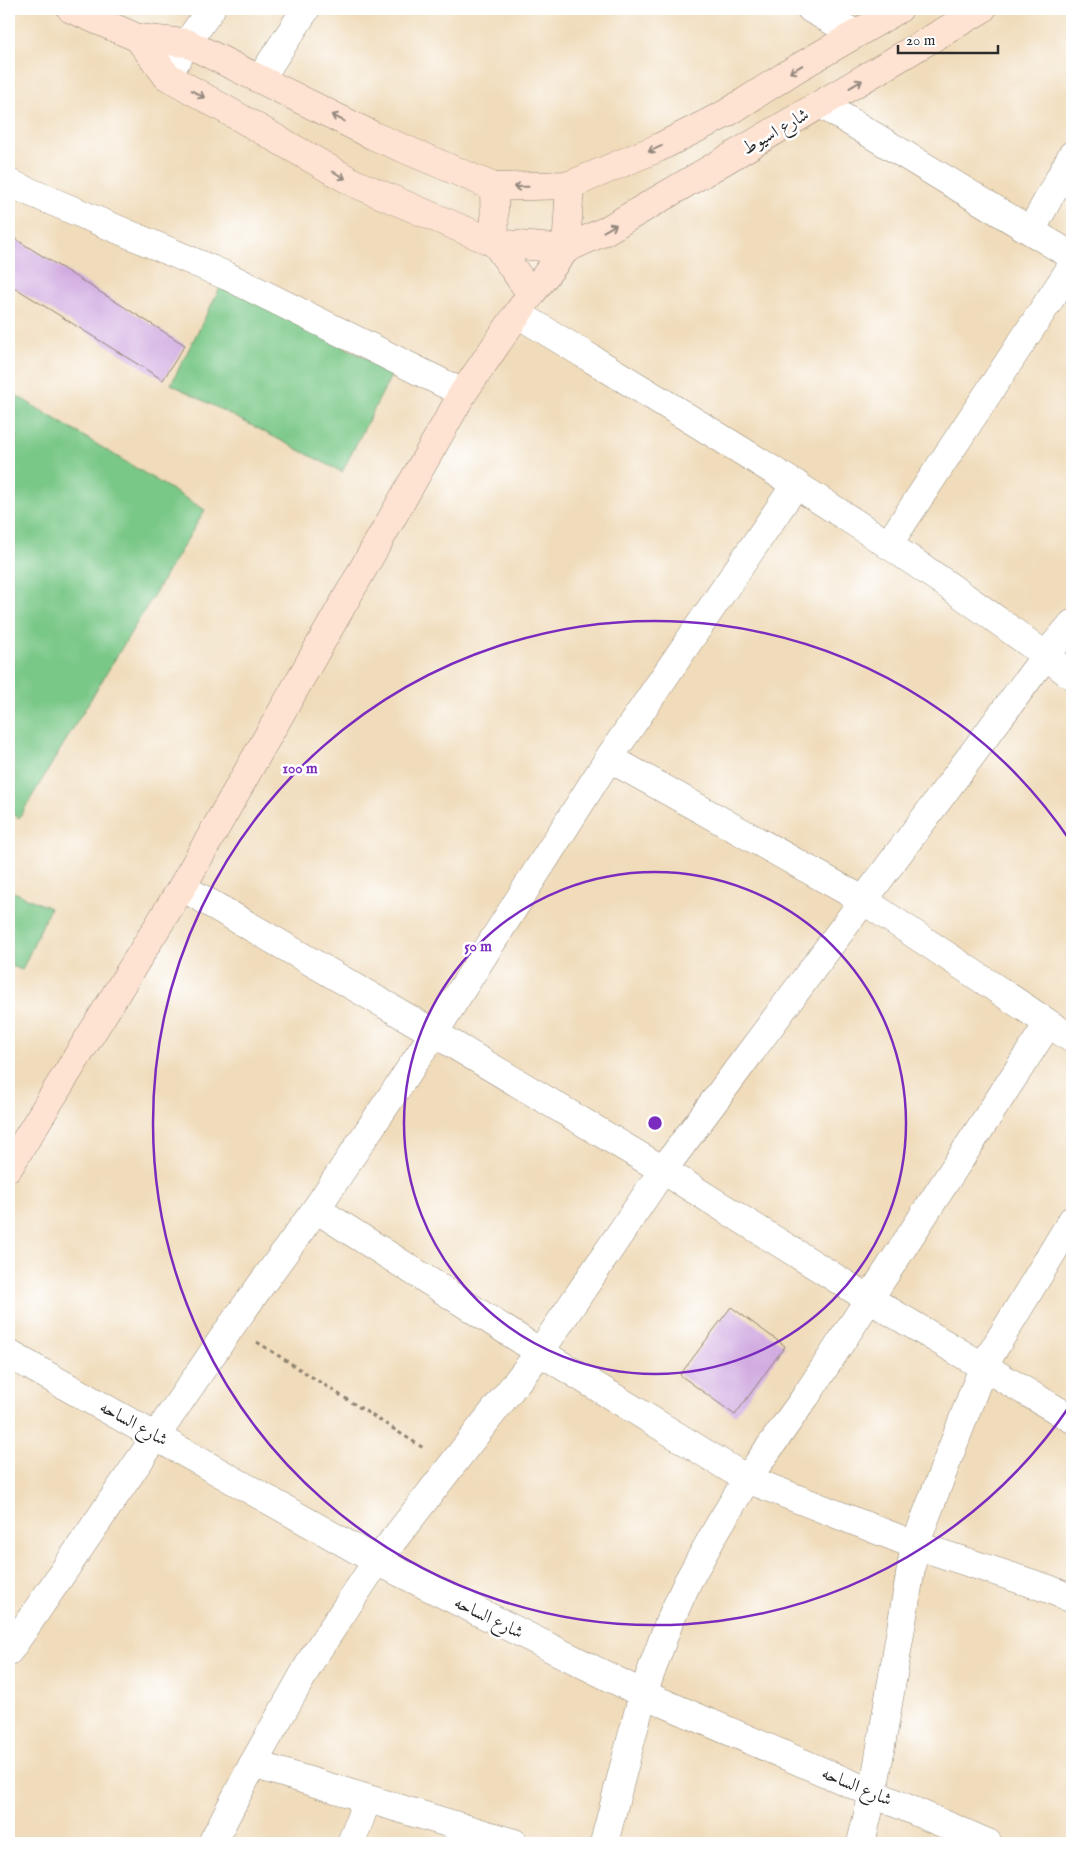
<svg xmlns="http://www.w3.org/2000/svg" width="1081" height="1852" viewBox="0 0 1081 1852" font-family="'IM FELL English',Amiri,serif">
	<rect width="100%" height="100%" fill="#fff"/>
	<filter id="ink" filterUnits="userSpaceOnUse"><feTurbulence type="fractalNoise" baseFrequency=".02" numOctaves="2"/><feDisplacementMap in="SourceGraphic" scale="10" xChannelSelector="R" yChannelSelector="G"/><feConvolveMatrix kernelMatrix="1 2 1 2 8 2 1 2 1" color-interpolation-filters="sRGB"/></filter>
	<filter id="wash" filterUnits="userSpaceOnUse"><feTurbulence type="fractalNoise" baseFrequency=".0096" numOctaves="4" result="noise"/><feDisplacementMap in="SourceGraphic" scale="20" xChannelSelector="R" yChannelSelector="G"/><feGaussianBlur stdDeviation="1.12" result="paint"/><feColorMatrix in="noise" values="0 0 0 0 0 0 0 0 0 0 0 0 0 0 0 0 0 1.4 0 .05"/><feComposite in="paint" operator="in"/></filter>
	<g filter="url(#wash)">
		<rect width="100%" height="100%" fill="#f0dbba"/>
		<g fill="#7ac888" stroke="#527a5a">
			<polygon points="222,284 393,372 342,472 171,384"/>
			<polygon points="9,391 205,510 19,818 9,812"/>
			<polygon points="9,890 50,908 22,970 9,965"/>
		</g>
		<g id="blocks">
			<g fill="#d1ace1">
				<polygon points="9,235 185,345 163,380 9,284"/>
				<polygon points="731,1307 785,1346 735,1415 680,1375"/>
			</g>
		</g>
	</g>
	<g filter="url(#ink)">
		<use href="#blocks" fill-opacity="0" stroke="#8e8372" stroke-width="1"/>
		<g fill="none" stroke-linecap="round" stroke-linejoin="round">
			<defs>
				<g id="street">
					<polyline points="811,9 856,34"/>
					<polyline points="167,76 187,43 211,9"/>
					<polyline points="260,79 306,9"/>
					<polyline points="821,104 1072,256"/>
					<polyline points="9,183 227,276 463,393"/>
					<polyline points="1031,231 1072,155"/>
					<path d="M518,314C706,429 898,541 1072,676"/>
					<polyline points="888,545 1072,266"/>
					<polyline points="609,758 863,900 1072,1039"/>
					<polyline points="182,887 434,1033 663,1170 869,1299 1072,1419"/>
					<polyline points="316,1209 540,1352 747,1479 915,1545 1049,1589 1072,1599"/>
					<polyline points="9,1354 377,1561 643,1694 988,1843"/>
					<polyline points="9,1651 232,1325 316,1209 434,1033 609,758 796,484"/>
					<polyline points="253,1764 514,1843"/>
					<polyline points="212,1843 253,1764 315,1654 377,1561 540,1352 663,1170 1046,655 1072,624"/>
					<polyline points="351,1843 367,1800"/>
					<polyline points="604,1843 643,1694 668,1625 688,1581 718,1527 747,1479 806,1396 1048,1024"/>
					<polyline points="861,1843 873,1793 915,1545 983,1367 1072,1220"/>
				</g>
				<g id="secondary">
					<polyline points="71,9 138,38 187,43 374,136 494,187 570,185 658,148 727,113 794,70 899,9"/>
					<polyline points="138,38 167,76 354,183 495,243 566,249 605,231 982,9"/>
					<polyline points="494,187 495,243 531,294"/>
					<polyline points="9,1167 182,887 463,393 531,294 566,249 570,185"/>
				</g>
			</defs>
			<use href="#street" stroke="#8e8372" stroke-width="29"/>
			<use href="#secondary" stroke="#8e8372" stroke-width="29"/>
			<polyline stroke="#8e8372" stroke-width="3" stroke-dasharray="4 4" stroke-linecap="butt" points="257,1342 425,1449"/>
			<use href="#street" stroke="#fff" stroke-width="28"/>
			<use href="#secondary" stroke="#fee3d2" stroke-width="28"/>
		</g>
		<defs><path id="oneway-shaft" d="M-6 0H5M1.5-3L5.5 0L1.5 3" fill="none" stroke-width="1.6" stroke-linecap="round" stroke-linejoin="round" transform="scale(1.25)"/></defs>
		<g stroke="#94877e">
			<use href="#oneway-shaft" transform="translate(796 69) rotate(149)"/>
			<use href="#oneway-shaft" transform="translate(856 84) rotate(-31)"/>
			<use href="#oneway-shaft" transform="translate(198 94) rotate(30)"/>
			<use href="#oneway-shaft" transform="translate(338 118) rotate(-154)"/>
			<use href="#oneway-shaft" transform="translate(655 149) rotate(156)"/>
			<use href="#oneway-shaft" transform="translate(339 175) rotate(30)"/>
			<use href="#oneway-shaft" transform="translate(521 187) rotate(179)"/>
			<use href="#oneway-shaft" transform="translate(610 228) rotate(-29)"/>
		</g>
	</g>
	<g fill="none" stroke="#7b2cbf" stroke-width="2.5">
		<circle cx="655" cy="1123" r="251"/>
		<path d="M1071 1404A502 502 0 1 1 1071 842"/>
	</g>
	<g text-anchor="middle" stroke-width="5" stroke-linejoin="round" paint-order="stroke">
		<g font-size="18" fill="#2b2b2b" stroke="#fff">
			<text transform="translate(775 131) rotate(-30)" y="6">شارع اسيوط</text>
			<text transform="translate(134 1423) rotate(29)" y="6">شارع الساحه</text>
			<text transform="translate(489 1617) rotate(26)" y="6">شارع الساحه</text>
			<text transform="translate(857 1786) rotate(23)" y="6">شارع الساحه</text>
		</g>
	</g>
	<circle cx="655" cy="1123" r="8" fill="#7b2cbf" stroke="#fff" stroke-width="2.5"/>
	<g font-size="15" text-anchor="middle" font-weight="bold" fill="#7b2cbf" stroke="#fff" stroke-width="5" stroke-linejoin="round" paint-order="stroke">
		<text x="300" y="773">100 m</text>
		<text x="478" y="951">50 m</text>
	</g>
	<rect width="1081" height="1852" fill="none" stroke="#fff" stroke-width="30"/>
	<path d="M898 45v8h100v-8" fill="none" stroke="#2b2b2b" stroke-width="2.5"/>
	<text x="906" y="45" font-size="15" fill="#2b2b2b" stroke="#ffffff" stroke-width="4" paint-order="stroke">20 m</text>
</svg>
